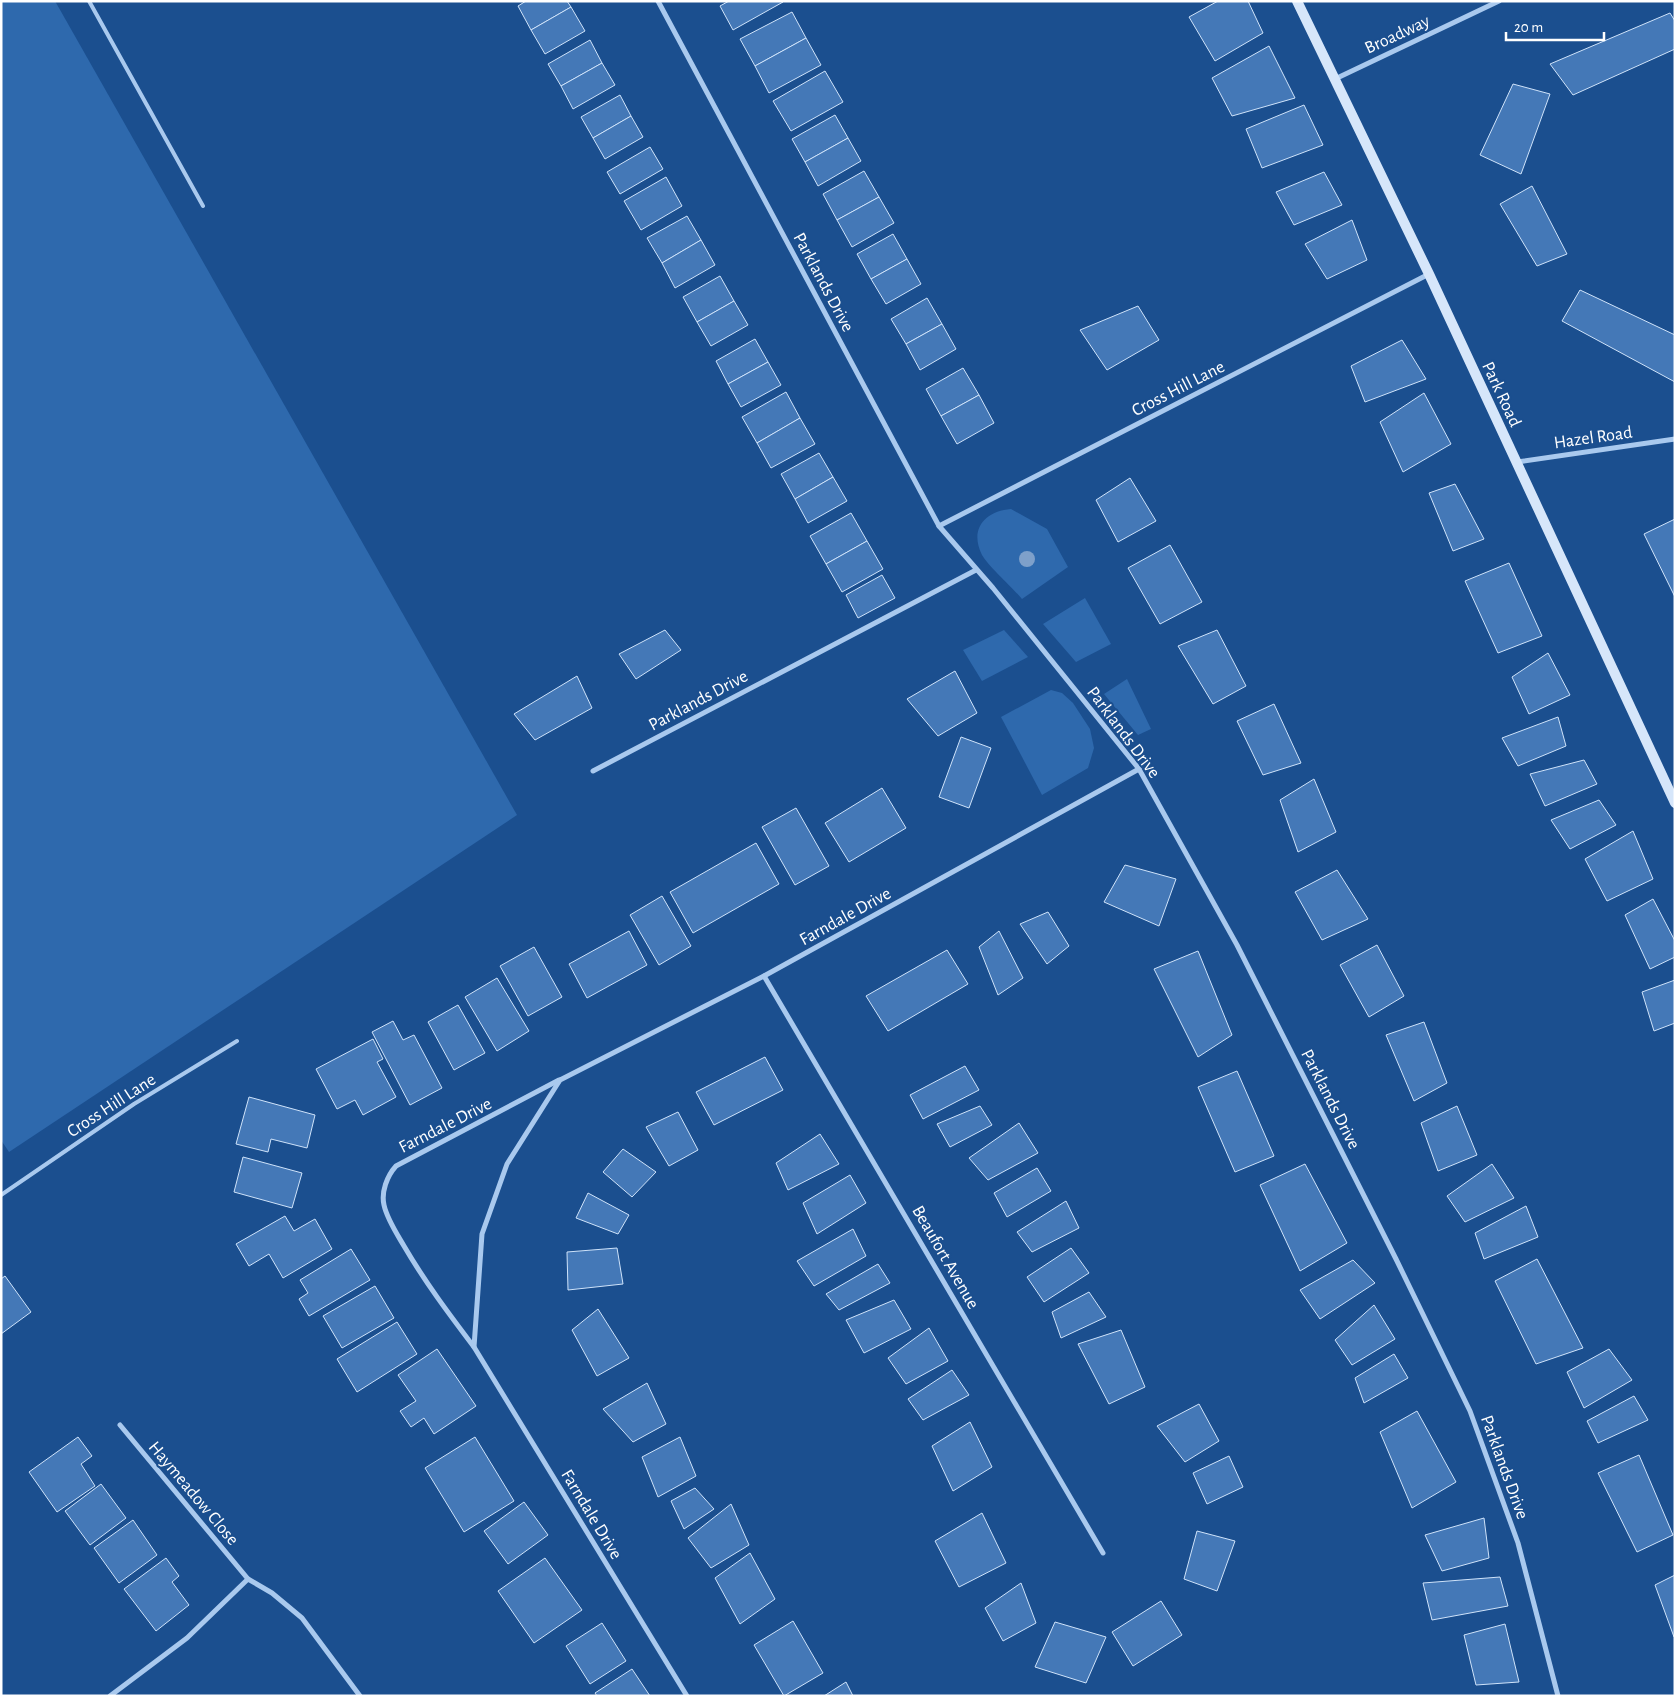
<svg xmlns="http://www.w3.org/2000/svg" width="1676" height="1697" viewBox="0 0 1676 1697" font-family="'Alegreya Sans',sans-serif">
	<rect width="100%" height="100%" fill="#1b4f8f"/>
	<g fill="#2e69ad">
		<polygon points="1,1 55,1 517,815 9,1152 1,1140"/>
		<path d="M1011,509L1047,529L1068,567L1022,599C1012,587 989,567 982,555C969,529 985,511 1011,509Z"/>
		<polygon points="1085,598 1111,644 1076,662 1043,624"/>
		<polygon points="1004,630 1028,657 982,681 963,650"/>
		<polygon points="1127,679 1151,729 1138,735 1104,694"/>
		<polygon points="1051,690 1062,693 1073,703 1090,729 1094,748 1088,768 1042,795 1001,717"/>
	</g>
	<g fill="#4478b7" stroke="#cfe3fa">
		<polygon points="526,1 567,1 571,7 531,30 518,6"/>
		<polygon points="729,1 783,1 783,2 733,30 720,6"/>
		<polygon points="1218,1 1248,1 1263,33 1215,61 1189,17"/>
		<polygon points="571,7 585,31 545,54 531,30"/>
		<polygon points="792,12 806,38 755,66 740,39"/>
		<polygon points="1670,13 1675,21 1675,49 1573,95 1550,64"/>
		<polygon points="806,38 821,65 769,93 755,66"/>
		<polygon points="590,40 602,63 561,86 548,64"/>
		<polygon points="1269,46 1295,98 1232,116 1212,78"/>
		<polygon points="602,63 615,85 573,109 561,86"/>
		<polygon points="825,71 843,102 791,131 773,101"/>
		<polygon points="1513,84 1550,94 1521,174 1480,155"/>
		<polygon points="620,95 631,116 593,138 581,117"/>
		<polygon points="1304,105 1323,145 1262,168 1246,129"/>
		<polygon points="835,115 848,138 805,162 792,139"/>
		<polygon points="631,116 643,137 605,159 593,138"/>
		<polygon points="848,138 861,161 818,186 805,162"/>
		<polygon points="650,147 663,169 620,194 607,172"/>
		<polygon points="864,171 879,197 837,220 823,194"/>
		<polygon points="1324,172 1342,205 1294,225 1276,192"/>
		<polygon points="666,177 682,206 641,230 624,201"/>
		<polygon points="1532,186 1567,254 1537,266 1500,204"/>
		<polygon points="879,197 894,223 852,247 837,220"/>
		<polygon points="687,216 701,240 662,263 647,238"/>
		<polygon points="1352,220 1367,260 1327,279 1305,244"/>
		<polygon points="893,234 907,259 871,279 857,254"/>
		<polygon points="701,240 715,265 675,288 662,263"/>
		<polygon points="907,259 921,284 886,304 871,279"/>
		<polygon points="720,276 734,301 697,322 683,297"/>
		<polygon points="1580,290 1675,335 1675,382 1562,321"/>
		<polygon points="927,298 942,324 906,344 891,319"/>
		<polygon points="734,301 748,325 711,346 697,322"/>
		<polygon points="1138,306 1159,340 1107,370 1080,330"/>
		<polygon points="942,324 956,349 920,370 906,344"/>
		<polygon points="755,339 768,362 728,384 716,361"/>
		<polygon points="1402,340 1426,379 1365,402 1351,366"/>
		<polygon points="768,362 781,385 741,407 728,384"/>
		<polygon points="963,368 979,395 941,416 926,389"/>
		<polygon points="786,392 800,418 757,443 742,417"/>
		<polygon points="1424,393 1451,444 1403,472 1380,422"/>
		<polygon points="979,395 994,423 957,444 941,416"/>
		<polygon points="800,418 815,444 771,468 757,443"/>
		<polygon points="819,453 833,477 795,499 781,474"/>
		<polygon points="833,477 847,501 808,523 795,499"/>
		<polygon points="1130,478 1156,521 1118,542 1096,500"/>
		<polygon points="1455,484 1484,539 1453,551 1429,493"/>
		<polygon points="851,513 867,541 826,564 810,536"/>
		<polygon points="1675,519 1675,597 1644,534"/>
		<polygon points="867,541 883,569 842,592 826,564"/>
		<polygon points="1170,545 1202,602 1160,624 1128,568"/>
		<polygon points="1509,563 1542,636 1498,653 1465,581"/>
		<polygon points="882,575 895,598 858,618 846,595"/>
		<polygon points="665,630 681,650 636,679 619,654"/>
		<polygon points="1217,630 1246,686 1213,704 1178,646"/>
		<polygon points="1548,653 1570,695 1529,714 1512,677"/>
		<polygon points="955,671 977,713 938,736 907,699"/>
		<polygon points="577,676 592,708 535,740 514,714"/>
		<polygon points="1274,704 1301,763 1263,775 1237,721"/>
		<polygon points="1558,717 1566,746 1518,766 1502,738"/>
		<polygon points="961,737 991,748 969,808 939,797"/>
		<polygon points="1584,760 1597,784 1545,806 1530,774"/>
		<polygon points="1314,779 1336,832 1298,852 1280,800"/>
		<polygon points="882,788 906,828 849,862 825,823"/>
		<polygon points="1599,800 1616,825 1570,849 1551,820"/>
		<polygon points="796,808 829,866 795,885 762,827"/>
		<polygon points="1633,831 1653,879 1607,901 1585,859"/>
		<polygon points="756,843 779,884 693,933 670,892"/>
		<polygon points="1125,865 1176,879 1159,926 1104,902"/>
		<polygon points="1337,870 1368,919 1322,940 1295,892"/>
		<polygon points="662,896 691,946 659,965 630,915"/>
		<polygon points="1653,899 1675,941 1675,957 1650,969 1625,915"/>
		<polygon points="1048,912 1069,946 1047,964 1020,924"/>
		<polygon points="629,931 647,965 587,998 569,964"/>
		<polygon points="999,931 1023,978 998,995 979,947"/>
		<polygon points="1377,945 1404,996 1369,1017 1340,965"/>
		<polygon points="534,947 562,997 528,1016 500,966"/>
		<polygon points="947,950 968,984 888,1031 866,996"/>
		<polygon points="1198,951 1232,1035 1198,1057 1154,969"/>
		<polygon points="497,978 529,1031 497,1051 465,997"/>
		<polygon points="1675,980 1675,1023 1654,1031 1642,992"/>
		<polygon points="458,1005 485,1053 454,1070 428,1022"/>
		<polygon points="393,1021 403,1040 414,1035 442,1088 410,1105 372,1032"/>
		<polygon points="1424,1022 1447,1083 1414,1101 1386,1035"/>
		<polygon points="373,1039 383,1059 377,1062 396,1097 363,1115 355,1100 337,1109 316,1069"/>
		<polygon points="765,1057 783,1090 714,1125 696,1092"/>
		<polygon points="965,1066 979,1090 923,1119 910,1095"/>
		<polygon points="1237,1071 1274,1156 1235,1172 1198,1087"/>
		<polygon points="249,1097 315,1115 307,1148 271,1139 268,1152 236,1144"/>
		<polygon points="980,1106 992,1125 950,1147 937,1124"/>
		<polygon points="1457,1106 1477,1155 1438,1171 1421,1123"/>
		<polygon points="678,1112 698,1150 669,1166 646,1127"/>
		<polygon points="1019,1123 1038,1153 988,1180 969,1158"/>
		<polygon points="820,1134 839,1164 788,1190 776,1163"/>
		<polygon points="623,1149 656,1172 632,1197 603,1172"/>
		<polygon points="243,1157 302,1173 292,1208 234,1192"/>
		<polygon points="1305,1164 1347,1243 1300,1271 1260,1185"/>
		<polygon points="1492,1164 1514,1198 1465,1222 1447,1196"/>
		<polygon points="1037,1168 1051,1191 1007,1217 994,1193"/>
		<polygon points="850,1175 866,1203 817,1234 803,1203"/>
		<polygon points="588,1193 629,1215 618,1234 576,1218"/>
		<polygon points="1066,1201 1079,1228 1032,1252 1017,1232"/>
		<polygon points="1526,1206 1538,1237 1484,1259 1475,1233"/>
		<polygon points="285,1216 294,1231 315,1219 332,1249 283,1278 269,1254 249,1266 236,1244"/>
		<polygon points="853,1229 866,1256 814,1286 797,1261"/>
		<polygon points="617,1248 623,1284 568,1290 567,1252"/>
		<polygon points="1071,1248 1089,1273 1044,1302 1027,1277"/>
		<polygon points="351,1249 370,1280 309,1316 299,1299 308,1293 300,1280"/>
		<polygon points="1537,1259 1583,1348 1536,1364 1495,1281"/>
		<polygon points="1353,1260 1375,1283 1320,1319 1300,1290"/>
		<polygon points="878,1264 890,1283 839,1310 826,1294"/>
		<polygon points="5,1276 31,1312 1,1334 1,1279"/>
		<polygon points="375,1286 394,1318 342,1348 323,1316"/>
		<polygon points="1089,1292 1106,1317 1061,1338 1052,1312"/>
		<polygon points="894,1300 911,1329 864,1353 846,1320"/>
		<polygon points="1374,1305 1395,1339 1352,1365 1335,1340"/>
		<polygon points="598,1309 629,1358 597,1376 572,1330"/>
		<polygon points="397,1322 417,1354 357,1392 337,1359"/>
		<polygon points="929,1328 948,1361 906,1384 888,1358"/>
		<polygon points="1121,1330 1145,1387 1109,1404 1078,1344"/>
		<polygon points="437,1349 476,1406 434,1434 424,1418 411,1427 400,1411 416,1401 398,1375"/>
		<polygon points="1609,1349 1632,1380 1584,1408 1567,1372"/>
		<polygon points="1394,1354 1408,1378 1364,1403 1355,1378"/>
		<polygon points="952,1370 969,1395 923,1420 908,1399"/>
		<polygon points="647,1383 666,1424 633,1442 603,1409"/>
		<polygon points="1634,1396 1648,1420 1598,1443 1587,1421"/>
		<polygon points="1199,1404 1219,1441 1185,1462 1157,1426"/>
		<polygon points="1417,1411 1456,1482 1412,1508 1380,1432"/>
		<polygon points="970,1422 992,1467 953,1491 932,1446"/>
		<polygon points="78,1437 92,1456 81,1464 95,1486 57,1512 29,1472"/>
		<polygon points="475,1437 514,1501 464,1532 425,1468"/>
		<polygon points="680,1437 696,1476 658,1497 642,1457"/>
		<polygon points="1639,1455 1673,1535 1637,1552 1598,1473"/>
		<polygon points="1229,1456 1243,1487 1207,1504 1193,1473"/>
		<polygon points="101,1484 126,1518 90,1545 65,1511"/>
		<polygon points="695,1488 714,1509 684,1529 671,1501"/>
		<polygon points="524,1502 548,1535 508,1564 484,1531"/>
		<polygon points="731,1504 749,1545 711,1568 688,1538"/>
		<polygon points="982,1513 1006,1563 959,1587 935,1541"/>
		<polygon points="1484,1518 1489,1558 1442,1571 1425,1535"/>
		<polygon points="133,1520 157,1555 119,1583 94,1548"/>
		<polygon points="1197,1531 1235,1541 1217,1591 1184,1579"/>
		<polygon points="750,1553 775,1599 740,1624 715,1578"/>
		<polygon points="166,1558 179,1576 172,1582 189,1605 156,1631 124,1589"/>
		<polygon points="545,1558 582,1610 534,1643 498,1591"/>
		<polygon points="1675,1575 1675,1636 1674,1637 1655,1585"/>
		<polygon points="1500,1577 1508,1606 1432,1620 1423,1583"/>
		<polygon points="1021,1583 1036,1623 1003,1641 985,1608"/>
		<polygon points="1161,1601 1182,1635 1133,1666 1112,1632"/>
		<polygon points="793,1621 823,1673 784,1696 754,1645"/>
		<polygon points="1055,1622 1106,1637 1086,1683 1035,1667"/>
		<polygon points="602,1623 626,1661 590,1684 566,1646"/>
		<polygon points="1505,1624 1519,1682 1476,1685 1464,1635"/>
		<polygon points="632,1669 650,1696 597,1696 595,1693"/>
		<polygon points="846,1682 853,1696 824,1696"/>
	</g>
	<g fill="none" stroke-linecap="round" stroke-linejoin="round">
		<g stroke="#a9c9ee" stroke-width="4">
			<polyline points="89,1 203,206"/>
			<polyline points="1,1195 134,1104 237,1041"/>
		</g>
		<g stroke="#a9c9ee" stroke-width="5">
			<polyline points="658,1 939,526 993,588 1139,769 1237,945 1396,1259 1470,1411 1518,1543 1558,1696"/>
			<polyline points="1335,79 1499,1"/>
			<polyline points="1517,462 1675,439"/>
			<polyline points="939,526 1429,274"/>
			<polyline points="593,771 976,570"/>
			<polyline points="764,976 1103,1553"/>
			<path d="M474,1347C449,1314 425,1282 404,1246C397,1234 387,1219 384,1205C381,1192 387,1176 396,1166L559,1080"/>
			<polyline points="120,1425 248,1579"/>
			<polyline points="110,1696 187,1638 248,1579 272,1593 302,1618 360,1696"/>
			<polyline points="687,1696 474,1347 482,1234 507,1164 560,1080 764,976 1139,769"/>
		</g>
		<polyline stroke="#d6e6fa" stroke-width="10" points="1297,1 1429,274 1675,803"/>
	</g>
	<circle fill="#7ea0ca" cx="1027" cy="559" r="8"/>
	<g text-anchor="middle" stroke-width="4" stroke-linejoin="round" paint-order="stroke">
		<g font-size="18" fill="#fff" stroke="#1b4f8f">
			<text transform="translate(1397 34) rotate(-25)" y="6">Broadway</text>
			<text transform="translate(824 282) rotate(62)" y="6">Parklands Drive</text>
			<text transform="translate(1178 388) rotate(-27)" y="6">Cross Hill Lane</text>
			<text transform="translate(1502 394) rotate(65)" y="6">Park Road</text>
			<text transform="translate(1593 437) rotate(-8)" y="6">Hazel Road</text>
			<text transform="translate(698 700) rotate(-28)" y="6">Parklands Drive</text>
			<text transform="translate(1124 732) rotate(53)" y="6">Parklands Drive</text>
			<text transform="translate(845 916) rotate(-29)" y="6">Farndale Drive</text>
			<text transform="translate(1331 1099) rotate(63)" y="6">Parklands Drive</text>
			<text transform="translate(111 1105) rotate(-33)" y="6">Cross Hill Lane</text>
			<text transform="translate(445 1125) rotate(-27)" y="6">Farndale Drive</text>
			<text transform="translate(946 1257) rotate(60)" y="6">Beaufort Avenue</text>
			<text transform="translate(1505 1467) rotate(70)" y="6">Parklands Drive</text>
			<text transform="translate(194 1493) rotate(50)" y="6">Haymeadow Close</text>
			<text transform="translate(592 1514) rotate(59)" y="6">Farndale Drive</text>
		</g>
	</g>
	<rect width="1676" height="1697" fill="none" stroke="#ffffff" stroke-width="5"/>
	<path d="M1506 32v8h98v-8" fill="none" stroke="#ffffff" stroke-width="2.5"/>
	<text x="1514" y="32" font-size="15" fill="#ffffff" stroke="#1b4f8f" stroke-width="4" paint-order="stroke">20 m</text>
</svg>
